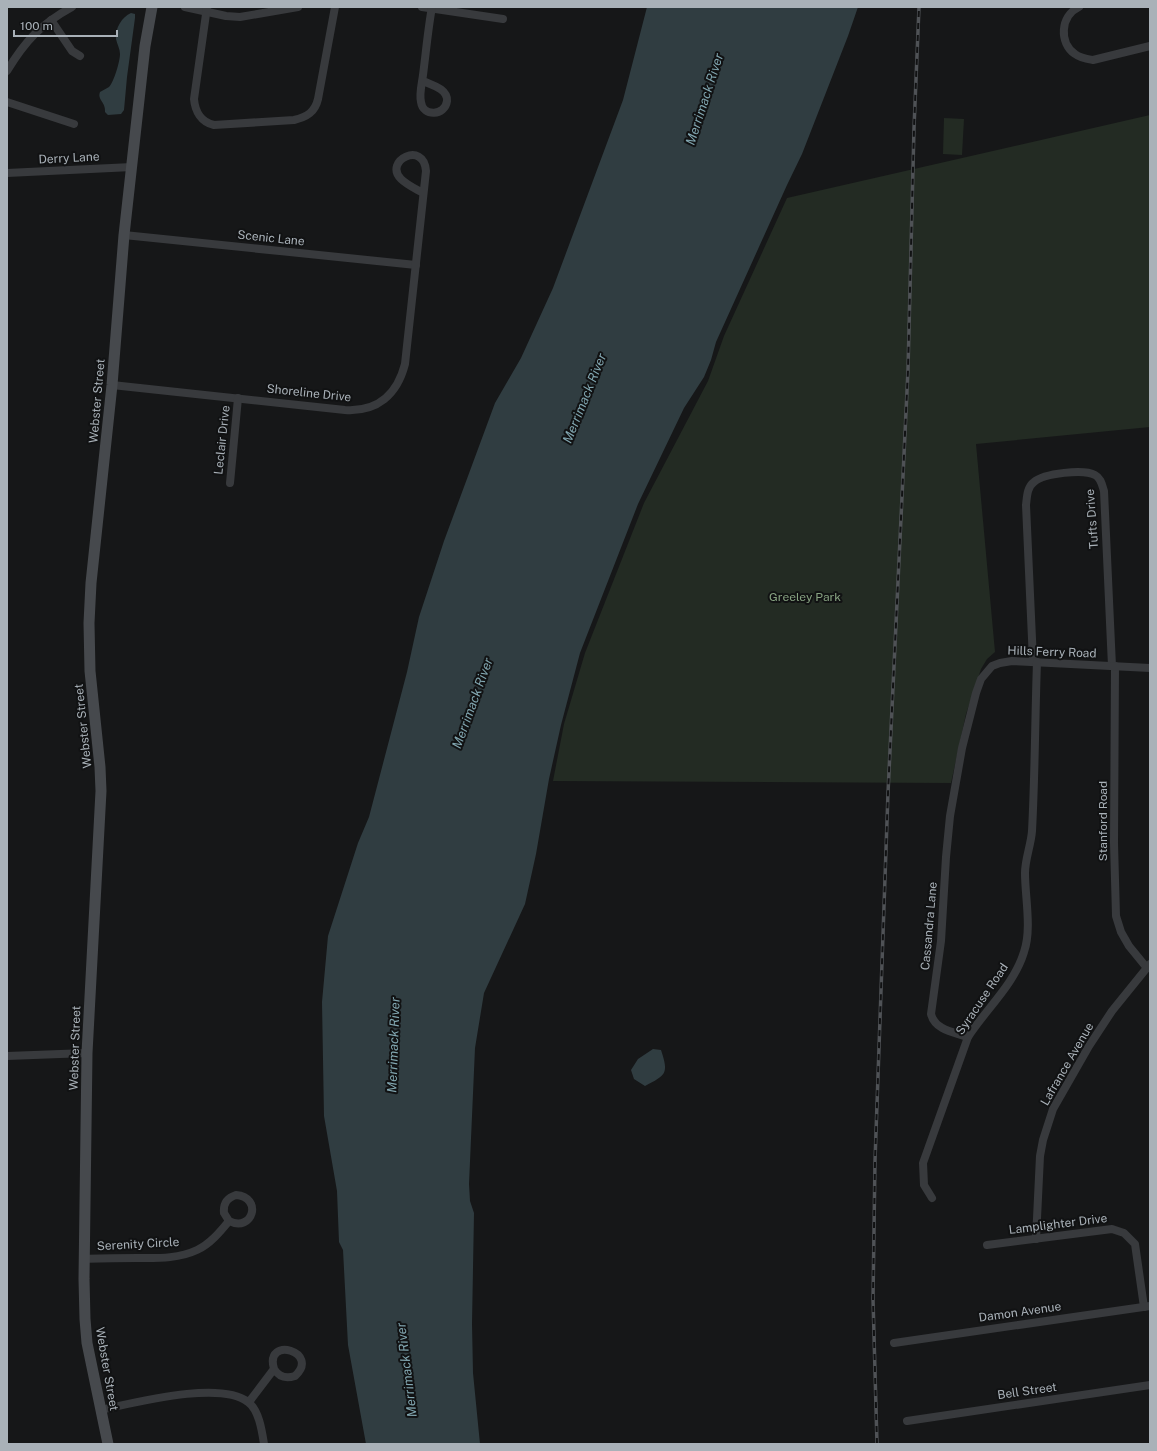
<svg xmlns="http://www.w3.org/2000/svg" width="1157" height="1451" viewBox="0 0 1157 1451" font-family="'Public Sans',sans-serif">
	<rect width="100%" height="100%" fill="#161718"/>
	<g fill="#232b23">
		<polygon points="1150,115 1150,427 976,444 995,652 987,659 981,669 966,714 951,783 553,781 564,724 585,653 644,503 708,381 724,336 787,198"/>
		<polygon points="944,118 964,119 962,155 943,154"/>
	</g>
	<g fill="#303d41">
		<polygon points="647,7 858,7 848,36 802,154 787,185 716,342 711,360 704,377 684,408 638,504 580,653 561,725 549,779 536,854 525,904 484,993 475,1048 469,1184 470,1201 474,1213 472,1324 473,1373 480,1444 366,1444 348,1345 343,1250 339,1242 337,1191 324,1116 322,1002 328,936 358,843 369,817 407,672 419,617 444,541 495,403 521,358 553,288 623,100"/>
		<path d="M131,13L135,14V18L127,77L124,110L121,114L108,115L105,112C106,102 97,100 100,92C103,90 106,89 109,87C114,82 120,61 120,54C120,49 117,44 116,39C115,28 122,17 131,13Z"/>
		<path d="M653,1049L661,1050C669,1074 666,1075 645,1086L634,1079L631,1070L638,1059Z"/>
	</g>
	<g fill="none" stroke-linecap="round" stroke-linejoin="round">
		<g stroke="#383a3d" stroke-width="8">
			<polyline points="185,7 226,16 240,17 298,7"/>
			<path d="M207,7L194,99C195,111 201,122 214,125L294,120C307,117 315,112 318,99L335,7"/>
			<polyline points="422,7 503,19"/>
			<path d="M1079,7C1060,16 1059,43 1075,54C1080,58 1087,59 1093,60L1150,46"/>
			<polyline points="51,20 72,51 80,56"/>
			<path d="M7,71C25,41 41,24 72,7"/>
			<path d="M423,81C432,85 448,89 447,101C445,116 423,117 421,102C419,94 422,83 423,75C426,52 428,29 432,7"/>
			<polyline points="7,102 74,124"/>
			<polyline points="7,173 132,167"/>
			<polyline points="124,235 416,265"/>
			<path d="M112,385L345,410C377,412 397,395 405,364L426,171C424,140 383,161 401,179C407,185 416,189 423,193"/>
			<polyline points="230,483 238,398"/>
			<path d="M1033,661L1026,505C1027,497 1027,487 1034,482C1044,473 1084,469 1095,475C1101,478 1102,485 1104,491L1112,666"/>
			<polyline points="1115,666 1114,843 1116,916 1121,932 1129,946 1147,968"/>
			<path d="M968,1037C953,1032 935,1030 931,1014L941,941L946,857L950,816L962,748L976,693L981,679L992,666L1000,663L1012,661L1150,668"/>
			<polyline points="7,1056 87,1053"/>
			<path d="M932,1198L924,1185L923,1163L968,1037C986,1009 1014,985 1024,952C1032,929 1025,897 1025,873C1025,859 1031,845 1032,831C1035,775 1035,718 1037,662"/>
			<polyline points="1036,1239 1040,1156 1043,1140 1053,1109 1089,1046 1112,1011 1150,964"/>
			<polyline points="987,1245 1112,1229 1124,1233 1135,1244 1144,1307"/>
			<path d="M84,1259C101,1258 119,1258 137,1258C157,1258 178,1259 197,1250C210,1244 220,1232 229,1221C253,1233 263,1197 236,1195C227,1198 223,1203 224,1213L229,1221"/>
			<polyline points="894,1343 1150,1306"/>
			<path d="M249,1402L274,1369C279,1377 286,1379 295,1376C321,1352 264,1335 274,1369"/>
			<path d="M100,1410C134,1403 220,1380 248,1402C259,1410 262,1431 264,1444"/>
			<polyline points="907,1421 1150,1385"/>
		</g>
		<polyline stroke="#46494d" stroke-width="11" points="108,1444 87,1343 85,1319 84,1279 87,1053 101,791 100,767 90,671 89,623 91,583 112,385 124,235 145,46 152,7"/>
		<defs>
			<polyline id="rail" points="877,1444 873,1299 875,1161 888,793 908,370 914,128 919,7"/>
		</defs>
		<use href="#rail" stroke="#4f5256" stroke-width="3.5"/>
		<use href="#rail" stroke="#111213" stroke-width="2" stroke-dasharray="6" stroke-linecap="butt"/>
	</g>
	<g text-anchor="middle" stroke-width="4" stroke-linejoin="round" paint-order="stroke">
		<g font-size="12" fill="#a9b1b8" stroke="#111213">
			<text transform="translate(69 158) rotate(-3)" y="4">Derry Lane</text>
			<text transform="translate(271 238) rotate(6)" y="4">Scenic Lane</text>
			<text transform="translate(309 393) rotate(6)" y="4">Shoreline Drive</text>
			<text transform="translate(97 401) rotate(-85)" y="4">Webster Street</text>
			<text transform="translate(222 440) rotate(-84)" y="4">Leclair Drive</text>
			<text transform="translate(1092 519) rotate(-94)" y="4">Tufts Drive</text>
			<text transform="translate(1052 652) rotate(2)" y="4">Hills Ferry Road</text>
			<text transform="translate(83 726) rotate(-96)" y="4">Webster Street</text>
			<text transform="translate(1103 821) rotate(-90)" y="4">Stanford Road</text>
			<text transform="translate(929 926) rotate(-85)" y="4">Cassandra Lane</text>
			<text transform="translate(982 999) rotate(-56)" y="4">Syracuse Road</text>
			<text transform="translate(75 1048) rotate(-88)" y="4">Webster Street</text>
			<text transform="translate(1067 1064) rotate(-60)" y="4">Lafrance Avenue</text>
			<text transform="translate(1058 1224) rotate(-7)" y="4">Lamplighter Drive</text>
			<text transform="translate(138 1244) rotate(-3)" y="4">Serenity Circle</text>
			<text transform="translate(1020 1312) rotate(-8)" y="4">Damon Avenue</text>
			<text transform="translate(107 1369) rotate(80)" y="4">Webster Street</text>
			<text transform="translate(1027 1391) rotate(-8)" y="4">Bell Street</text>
		</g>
		<g font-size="12" fill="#87a281" stroke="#111213">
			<text x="805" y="601">Greeley Park</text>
		</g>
		<g font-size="13" font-style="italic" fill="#82a7b1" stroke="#111213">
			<text transform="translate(704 99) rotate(-72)" y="5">Merrimack River</text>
			<text transform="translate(584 398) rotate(-68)" y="5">Merrimack River</text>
			<text transform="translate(472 703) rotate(-70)" y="5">Merrimack River</text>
			<text transform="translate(393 1045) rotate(-88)" y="5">Merrimack River</text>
			<text transform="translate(406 1370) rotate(-97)" y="5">Merrimack River</text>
		</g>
	</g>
	<rect width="1157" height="1451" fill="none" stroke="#a9b1b8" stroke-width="16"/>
	<path d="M14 30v6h103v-6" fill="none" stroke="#a9b1b8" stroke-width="2"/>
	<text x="20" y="30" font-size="12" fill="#a9b1b8" stroke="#111213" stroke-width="3" paint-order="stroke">100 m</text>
</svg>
